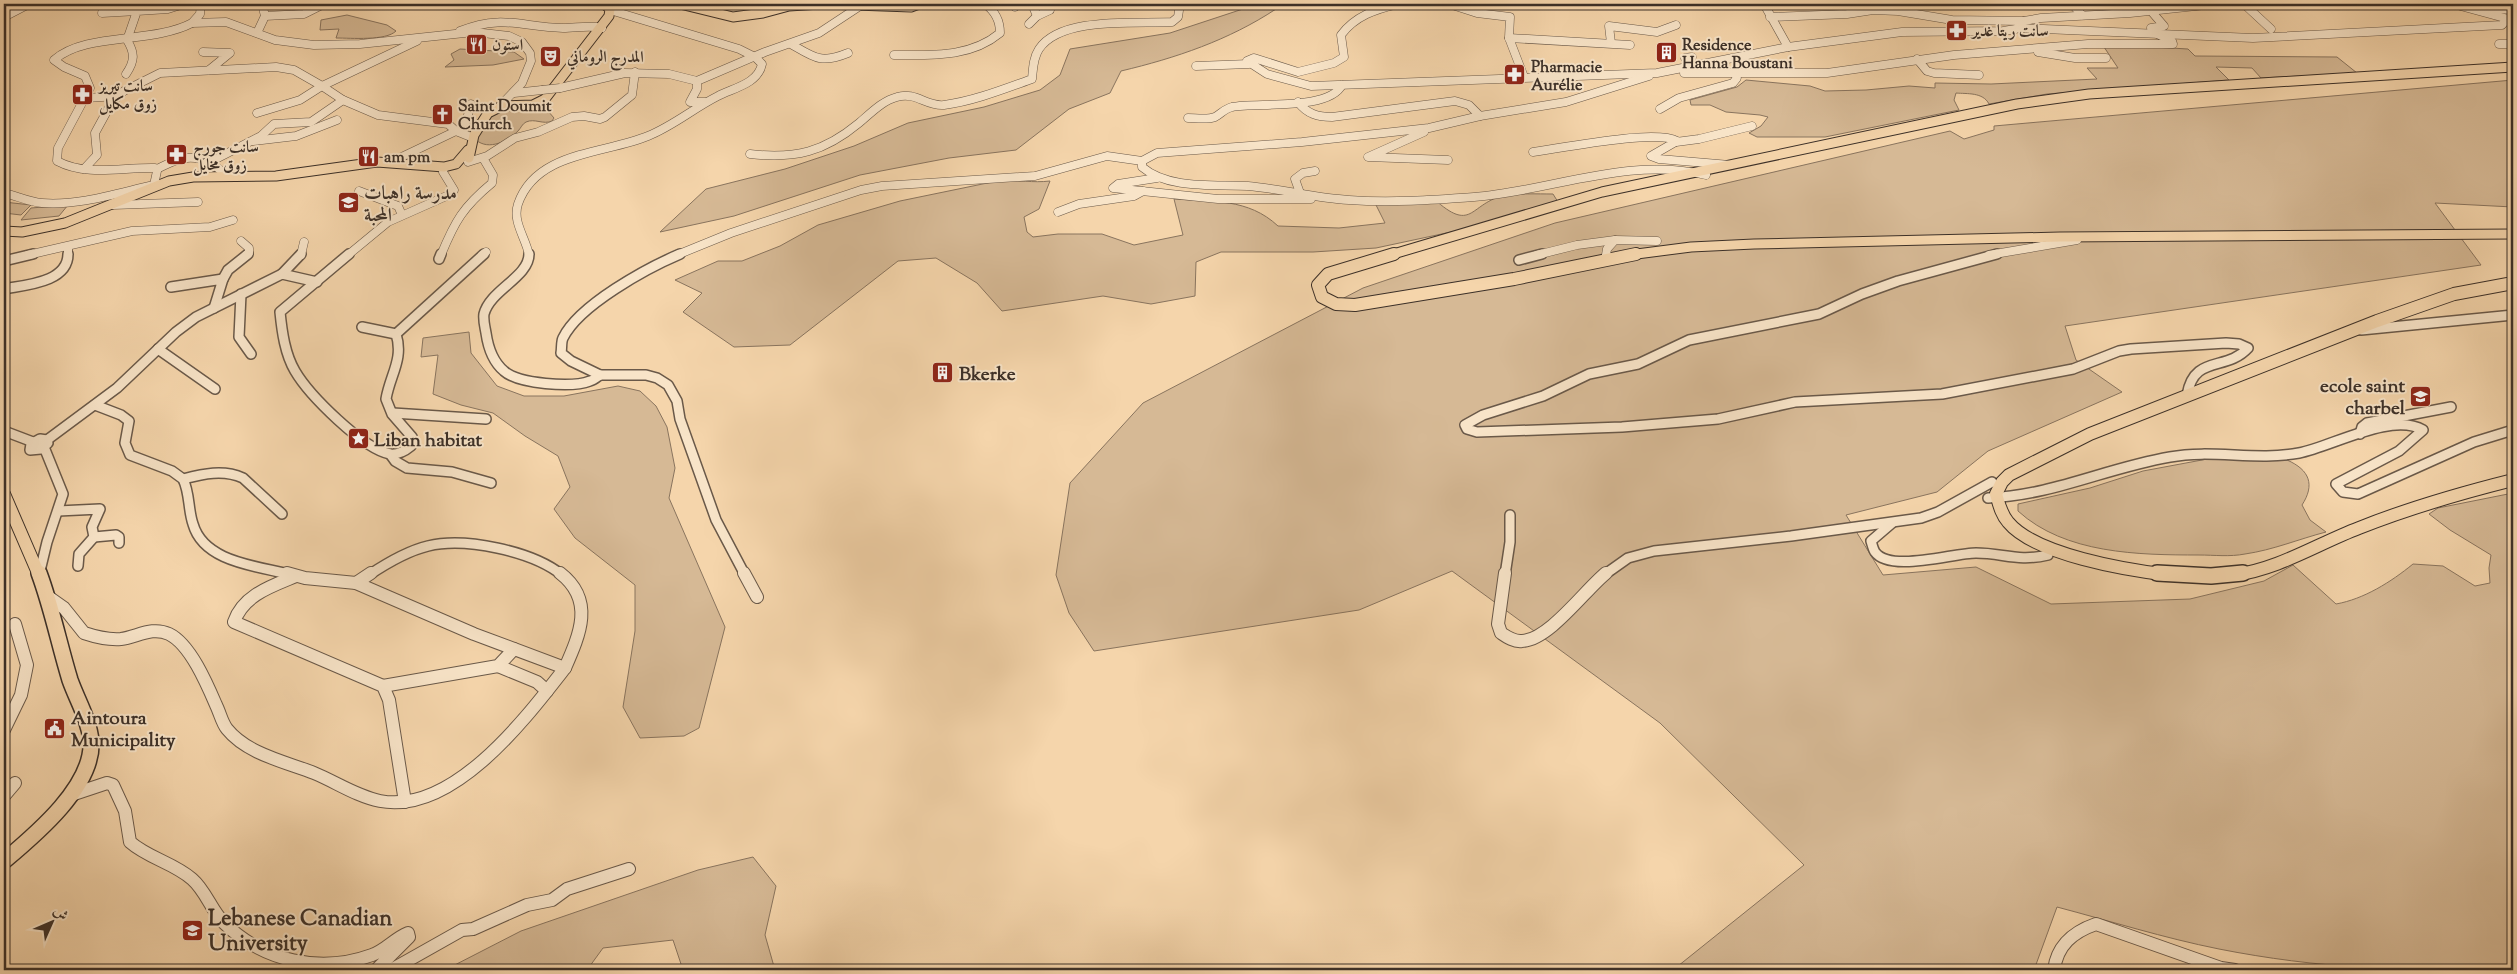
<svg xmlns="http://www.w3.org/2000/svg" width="2517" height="974" viewBox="0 0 2517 974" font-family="'Sorts Mill Goudy',Amiri,serif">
	<rect width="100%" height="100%" fill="#f5d5ab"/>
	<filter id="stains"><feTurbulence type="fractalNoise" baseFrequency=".004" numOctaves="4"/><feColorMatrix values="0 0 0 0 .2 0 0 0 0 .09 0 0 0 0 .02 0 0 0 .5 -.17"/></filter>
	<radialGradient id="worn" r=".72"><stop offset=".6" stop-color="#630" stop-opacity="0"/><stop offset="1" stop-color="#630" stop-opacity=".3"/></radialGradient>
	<g fill="#d6b995" stroke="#89745e">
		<path d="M1258,4L1276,9C1229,40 1176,58 1121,71L1110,93L1069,109L1016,150L949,158L860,175L734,216L660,232L706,189L785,169L854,146L908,123L984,107L1040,90L1060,75L1070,49L1170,33Z"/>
		<path d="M347,15L387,25L396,31C386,41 351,38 336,38L339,29L320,30L321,20Z"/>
		<path d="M2136,46L2188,49L2195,56L2337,57L2357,73L2261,78L2252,68L2216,67L2229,80L2047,94L1989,104C1983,92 1967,94 1956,93L1954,100L1959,110L1825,137H1757L1749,133L1761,126L1768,117L1760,115L1726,112L1710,105H1691L1690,100L1737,87L1746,80L1810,86L1825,91L1866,90L1909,86L1935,88V83L1991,84L2097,79L2087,68H2118L2104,47Z"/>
		<polygon points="460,49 514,52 524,59 493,65 445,67 454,60 451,54"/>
		<path d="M2513,80V207L2435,203L2481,265L2065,326L2076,360L2122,392L1988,451L1937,492L1846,515L1883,575L1976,567L2051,604L2190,599L2264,581L2293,565L2336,604C2364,599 2391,582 2413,564L2443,566L2475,586L2490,583L2489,568L2491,555L2450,530L2429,514L2438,508L2513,493V965C2415,974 2315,968 2219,949C2164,938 2110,921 2057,907L2034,970H1673L1804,865L1660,723L1452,571L1359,610L1094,651L1069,613L1056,575L1070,483L1143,403L1363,288L1555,223L1950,131L1964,139L1994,130V126Z"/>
		<path d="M535,109L548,111L554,118L552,121C543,125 535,118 526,122C522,124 521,128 518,131C508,141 489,151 476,140L485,123L498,111Z"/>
		<path d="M1002,180C1018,180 1033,183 1050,181L1039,209L1024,217L1027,232L1033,237L1058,234H1102L1134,245L1183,235L1174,199C1213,202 1248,198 1278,226L1339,228L1385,223L1375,203L1434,199C1472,233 1469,205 1502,196C1518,193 1537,194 1553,194L1558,202L1465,229L1376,248L1313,252H1221L1196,262L1195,296L1151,304L1103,296L1002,311L977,283L936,258L898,261L790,345L734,347L683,312L702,293L675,280L718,261H742L780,246L818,225L900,201Z"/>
		<polygon points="4,202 31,205 21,215 4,213"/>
		<polygon points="68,205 59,216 21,220 31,208"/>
		<polygon points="469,332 471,353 497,386 524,396 564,396 618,386 640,391 656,406 667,427 675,468 669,498 725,627 699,728 684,736 640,738 623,707 635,631 635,585 575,538 554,509 570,487 558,456 525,436 493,413 461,405 433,394 438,355 421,357 423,338"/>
		<path d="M2218,457C2233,457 2275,455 2287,460C2310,470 2315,485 2302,505L2310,520L2326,532C2299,539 2273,550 2245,554C2230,557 2214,555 2199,555C2139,555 2065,554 2018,511V504L2090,488L2143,471Z"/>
		<polygon points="753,857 776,886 765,935 775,970 683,970 673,940 603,948 587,970 445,970 521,931 698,870"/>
	</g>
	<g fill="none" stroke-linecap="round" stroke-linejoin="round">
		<defs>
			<g id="minor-far2">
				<polyline points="201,4 200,14 192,23 226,22 275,40 314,45 360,44 474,32 509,36 522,42 530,53 531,61 522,83 499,107"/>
				<polyline points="1013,4 1015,7"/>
				<polyline points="1032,4 1037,16"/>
				<path d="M1398,4C1376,9 1355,16 1341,35L1344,57L1334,63L1298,72L1254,58L1247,61L1267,74L1311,86L1657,73L1788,47L1902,32L2003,31L2016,29L2024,21L2041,18L2130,13L2215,4"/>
				<polyline points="1449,4 1477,13 1510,17 1509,38 1524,77"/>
				<polyline points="1764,4 1788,47"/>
				<polyline points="2072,4 2082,15"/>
				<polyline points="2244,4 2271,29"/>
				<polyline points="2453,4 2512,20"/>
				<polyline points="2482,8 2513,10"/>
				<polyline points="2151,11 2164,26 2151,28"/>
				<polyline points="102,13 137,11"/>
				<polyline points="265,16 304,14 324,4"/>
				<polyline points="4,17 29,4"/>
				<polyline points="1770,17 1847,14 1873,10 1898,11 1952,20 2024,21"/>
				<polyline points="1029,24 1037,16 1050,10 1049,4"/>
				<polyline points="2019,28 2253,38 2502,25 2507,19"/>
				<path d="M460,31C502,14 522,27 563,28C577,28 589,25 602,28"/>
				<polyline points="257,33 265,16 262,4"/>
				<polyline points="1509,38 1630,45"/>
				<polyline points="1611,43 1609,26 1657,32 1676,25"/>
				<path d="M791,44C815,58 821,64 848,53"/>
				<polyline points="2499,44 2513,44"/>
				<polyline points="203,52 230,53 209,70"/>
				<polyline points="2038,52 2075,58 2106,58"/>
				<path d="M894,55C931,55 970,58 1000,33C1000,20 995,11 985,4"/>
				<polyline points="1692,57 1685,58 1692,67"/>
				<polyline points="1917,59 1927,71 1934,73 1979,75"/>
				<polyline points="1196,66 1249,64"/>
				<polyline points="1684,73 1827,73 1954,55 2088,44 2173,44 2172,41 2157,34"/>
				<path d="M126,74C135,61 135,53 127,40L137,11L168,9L184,4"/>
				<path d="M1649,76L1566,102L1480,116L1429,128L1302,142L1157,153L1142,161V167C1169,190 1215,184 1248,186C1282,189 1315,198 1349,200C1390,203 1433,200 1474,197C1551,191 1629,156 1706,175"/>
				<polyline points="697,81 697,89 690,102 705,102"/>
				<polyline points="560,88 625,73 669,74 697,81 765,52 819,33 863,4"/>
				<polyline points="514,93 542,90"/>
				<polyline points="86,98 118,96"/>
				<polyline points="343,100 378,115 448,124 456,131 471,137"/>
				<path d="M1298,102C1307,114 1318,117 1332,117L1455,101L1469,105L1480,116"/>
				<polyline points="1660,109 1679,98 1733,83 1737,78 1735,74"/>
				<path d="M1188,118C1195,118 1208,120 1215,117C1221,114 1224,109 1232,107C1256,102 1329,111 1342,85"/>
				<polyline points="1424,132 1368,157 1448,160"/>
				<polyline points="463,133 471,104"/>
				<polyline points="253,141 296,136 337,120"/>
				<polyline points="1676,142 1699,139 1752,126"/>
				<path d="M1533,152C1562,148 1655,129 1677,141L1651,156L1659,159L1730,165"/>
				<path d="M750,154C796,159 824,152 859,123C871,113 882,101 897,97C915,91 927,107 944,105C974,101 1004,89 1032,79C1033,69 1033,58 1039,49C1061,16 1136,24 1172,22L1178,17L1180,4"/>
				<polyline points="391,162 456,131"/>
				<polyline points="468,162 487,156 515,138 538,132 572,117 584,116 600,119 605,117 632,95 635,72"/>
				<polyline points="84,169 97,155 95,133 112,102 124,91 160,73 276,67 294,70 322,86 300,100 257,113"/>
				<path d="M157,169C177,159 189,153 210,162"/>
				<polyline points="228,176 210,162 261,136 274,124 311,122 343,100 322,86 417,41"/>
				<polyline points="1157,178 1118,184 1113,188 1218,199 1311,199"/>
				<polyline points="359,191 398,206 402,215"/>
				<path d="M4,193C17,196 29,202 42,203C79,206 118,193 154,185L157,171L155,168C123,167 87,177 57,161L58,148L90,88L85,76L64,67L54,60C86,32 152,44 192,23"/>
				<polyline points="1300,193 1295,179 1303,173 1315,171"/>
				<polyline points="113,205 198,202"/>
				<polyline points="1058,212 1079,204 1134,196 1143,191"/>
				<polyline points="241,241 249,248 249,253 246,255"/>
				<polyline points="28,255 132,231 210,227 233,220"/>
				<polyline points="68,255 68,247"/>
				<polyline points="301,255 304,242"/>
				<polyline points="348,255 388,222 451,194 454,190 443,172 444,167"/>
				<path d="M441,255C455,221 463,207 492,183L493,175L483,158"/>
				<polyline points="482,255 486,252"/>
				<path d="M529,255C526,238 512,222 518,204C536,151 605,154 648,136C673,126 694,108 718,96C733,88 758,84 762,64L755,57L739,49L610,10"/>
				<polyline points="677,255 731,233 861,190 882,186 1035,176 1107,156 1142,161"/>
				<polyline points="1537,255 1577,245 1615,240"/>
				<polyline points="1606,255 1607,249 1615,240 1657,241"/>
				<polyline points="1989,255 2077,240"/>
			</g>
			<g id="minor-far1">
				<path d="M349,254L280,312C282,332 285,354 295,371C309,395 363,449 390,454C398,455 405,451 411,446L412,437L392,414L386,399C390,375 404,359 396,334L362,327"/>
				<path d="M529,254C529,277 490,290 484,314C483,320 485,327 486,333C488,347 492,361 504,371C518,384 572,388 590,381C594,380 597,377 600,375"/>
				<path d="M680,254C647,268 579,305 563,338C561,342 562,348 561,353L571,361L600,375H646L657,378L668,385L677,401L680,419L716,520L745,575"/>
				<path d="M1997,254L1898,281L1862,294L1819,314L1689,340L1638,364L1589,374L1543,396L1483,415L1465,425L1467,429L1477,432L1622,427L1718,419L1795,402L1942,394L2073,369L2119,351L2131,349L2226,343L2239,344L2248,348C2226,372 2194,354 2187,395"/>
				<polyline points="439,259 441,254"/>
				<polyline points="1519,260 1542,254"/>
				<polyline points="4,261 33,254"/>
				<polyline points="282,274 301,254"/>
				<polyline points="223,279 228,270 248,254"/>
				<polyline points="171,287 223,279 214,308"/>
				<path d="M4,289C24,285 68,283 68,254"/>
				<polyline points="241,294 239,337 251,354"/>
				<polyline points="2361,330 2513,315"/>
				<polyline points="396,334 484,254"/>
				<polyline points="158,349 215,389"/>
				<path d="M95,405L121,415L129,421L125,443L130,455L172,471L183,479C190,493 188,510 193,524C204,563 259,566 292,575"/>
				<polyline points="393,413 486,419"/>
				<polyline points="4,431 33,442"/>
				<polyline points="2360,434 2362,427 2367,423 2451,407"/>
				<polygon points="40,439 47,440 48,443 41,449 30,450 31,444"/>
				<polyline points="47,440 117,388 176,332 196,317 282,274 317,282"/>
				<polyline points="390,454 395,461 407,468 452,472 491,483"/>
				<path d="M183,479C203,474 223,469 243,478L282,514"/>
				<path d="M1988,498C2054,495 2106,468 2170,457C2212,449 2256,461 2299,453C2333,446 2392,412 2423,430L2399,451L2336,484L2343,492L2358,494L2474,442L2513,430"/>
				<polyline points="58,511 100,509 92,527 94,537 79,554 78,566"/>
				<path d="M1892,523L1871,541C1872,544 1873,549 1875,552C1890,573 1953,553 1976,553C2003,553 2018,562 2048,555"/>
				<polyline points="94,537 116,535 119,537 119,543"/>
				<polyline points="39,575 47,542 63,494 44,447"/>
				<path d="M369,575C387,563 407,551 428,546C465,537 532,551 562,575"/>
				<polyline points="1505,575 1510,542 1510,515"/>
				<polyline points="1604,575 1628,558 1654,551 1791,536 1921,518 1938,512 1992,482"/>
			</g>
			<g id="minor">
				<path d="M560,573C595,600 580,634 565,668"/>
				<polyline points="744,573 757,597"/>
				<path d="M1505,573L1498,624L1501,633C1507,637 1514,642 1522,641C1549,640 1585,590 1606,573"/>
				<polyline points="39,576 40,573"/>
				<path d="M296,576C272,586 243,595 234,622L383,686L389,700L405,802"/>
				<polyline points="356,583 371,573"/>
				<path d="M47,596L64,608L84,633C96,637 108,640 121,639C137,637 152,626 169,634C190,644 207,684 216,705C220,713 222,723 227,729C247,754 286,762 314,773C336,782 356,796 380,801C453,815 526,718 565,668L474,634L356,583L305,578L287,573"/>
				<polyline points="498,666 537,682 547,691"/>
				<polyline points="383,686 498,666 514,649"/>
				<polyline points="4,730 21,695 27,665 15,624"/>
				<path d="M71,795L107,783L113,785L125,811L130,842C148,858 174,863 192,879C206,891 211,910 224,923C263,961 320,974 372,955C386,950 395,938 408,933L409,937L376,970"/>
				<polyline points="4,796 15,783"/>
				<polyline points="391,970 462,930 473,929 527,905 552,900 567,889 629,869"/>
				<path d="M2054,970C2057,945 2073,932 2096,924L2221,968L2235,970"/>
			</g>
			<g id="major-far2">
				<polyline points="680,4 733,17 763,13 789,6 820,4"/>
				<polyline points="827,4 911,7 919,4"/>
				<polyline points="469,158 474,135 488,113 502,106 533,105 545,99 609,16 610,9 604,4"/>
				<polyline points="4,231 22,232 65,223 169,181 193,177 276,176 377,162 444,167 456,164 468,150"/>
				<polyline points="1390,255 1602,192 2017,104 2089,94 2513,67"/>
				<polyline points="1629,255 1691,247 1754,244 2060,237 2513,234"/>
			</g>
			<g id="major-far1">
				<polyline points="1394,254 1328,274 1318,285 1322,297 1336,304 1355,305 1514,279 1636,254"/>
				<polyline points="4,494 39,575"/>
				<path d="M2169,575C2127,570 2035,555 2008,522C2001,514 1999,504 1996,494L2002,482L2009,475L2090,434L2377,321L2454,294L2513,283"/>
				<path d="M2234,575C2279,569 2317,544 2359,528C2409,508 2461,493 2513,480"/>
			</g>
			<g id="major">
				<polyline points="2157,573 2211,576 2243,573"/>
				<path d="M4,861C35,835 94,786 91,741C89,719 77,700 70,680C59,644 52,608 39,573"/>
			</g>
		</defs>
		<use href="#minor-far2" stroke="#6a5949" stroke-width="9"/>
		<use href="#minor-far1" stroke="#6a5949" stroke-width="12"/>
		<use href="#minor" stroke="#6a5949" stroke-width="14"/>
		<use href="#major-far2" stroke="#3c3028" stroke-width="11"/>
		<use href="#major-far1" stroke="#3c3028" stroke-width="14"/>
		<use href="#major" stroke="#3c3028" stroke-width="18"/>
		<use href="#minor-far2" stroke="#f8e4c8" stroke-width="8"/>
		<use href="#minor-far1" stroke="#f8e4c8" stroke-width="9"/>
		<use href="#minor" stroke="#f8e4c8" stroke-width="12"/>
		<use href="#major-far2" stroke="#f5d5ab" stroke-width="9"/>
		<use href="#major-far1" stroke="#f5d5ab" stroke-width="12"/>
		<use href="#major" stroke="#f5d5ab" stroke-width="15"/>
		<defs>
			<polyline id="minor-bridge" points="542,90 560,88"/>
		</defs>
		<use href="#minor-bridge" stroke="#6a5949" stroke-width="9" stroke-linecap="butt"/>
		<use href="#minor-bridge" stroke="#f8e4c8" stroke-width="8"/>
	</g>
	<defs>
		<symbol id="pharmacy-square" viewBox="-11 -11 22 22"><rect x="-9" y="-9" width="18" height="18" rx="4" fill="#8f2418" stroke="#f8e4c8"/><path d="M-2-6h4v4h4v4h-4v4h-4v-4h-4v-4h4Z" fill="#fff"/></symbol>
		<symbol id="restaurant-square" viewBox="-11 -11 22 22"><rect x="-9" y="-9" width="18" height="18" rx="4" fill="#8f2418" stroke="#f8e4c8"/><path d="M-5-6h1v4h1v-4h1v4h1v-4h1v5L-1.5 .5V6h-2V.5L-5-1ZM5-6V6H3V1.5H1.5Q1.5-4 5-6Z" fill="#fff"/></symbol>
		<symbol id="building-square" viewBox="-11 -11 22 22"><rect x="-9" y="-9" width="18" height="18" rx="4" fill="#8f2418" stroke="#f8e4c8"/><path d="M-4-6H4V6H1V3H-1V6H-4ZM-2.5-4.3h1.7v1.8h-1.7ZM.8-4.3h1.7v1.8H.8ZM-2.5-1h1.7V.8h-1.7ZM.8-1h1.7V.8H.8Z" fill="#fff"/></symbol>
		<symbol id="theatre-square" viewBox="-11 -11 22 22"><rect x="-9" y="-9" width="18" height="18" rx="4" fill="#8f2418" stroke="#f8e4c8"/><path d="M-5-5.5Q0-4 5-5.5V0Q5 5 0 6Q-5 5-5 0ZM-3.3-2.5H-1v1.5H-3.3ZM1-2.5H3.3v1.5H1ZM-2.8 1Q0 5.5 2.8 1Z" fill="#fff"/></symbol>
		<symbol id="church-square" viewBox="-11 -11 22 22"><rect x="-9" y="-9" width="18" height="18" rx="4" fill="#8f2418" stroke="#f8e4c8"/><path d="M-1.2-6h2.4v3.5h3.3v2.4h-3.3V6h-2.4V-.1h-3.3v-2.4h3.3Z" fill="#fff"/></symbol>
		<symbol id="school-square" viewBox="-11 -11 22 22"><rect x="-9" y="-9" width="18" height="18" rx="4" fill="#8f2418" stroke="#f8e4c8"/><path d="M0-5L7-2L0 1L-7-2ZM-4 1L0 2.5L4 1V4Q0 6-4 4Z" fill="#fff"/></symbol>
		<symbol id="sight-square" viewBox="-11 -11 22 22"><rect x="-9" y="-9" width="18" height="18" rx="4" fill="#8f2418" stroke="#f8e4c8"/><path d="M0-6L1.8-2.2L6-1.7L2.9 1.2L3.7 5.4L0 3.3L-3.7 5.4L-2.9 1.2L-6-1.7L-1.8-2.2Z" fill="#fff"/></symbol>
		<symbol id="civic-square" viewBox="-11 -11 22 22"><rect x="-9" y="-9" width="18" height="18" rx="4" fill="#8f2418" stroke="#f8e4c8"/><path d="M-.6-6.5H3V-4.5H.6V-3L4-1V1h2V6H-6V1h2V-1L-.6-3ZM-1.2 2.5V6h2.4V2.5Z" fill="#fff"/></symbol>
		<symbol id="university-square" viewBox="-11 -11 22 22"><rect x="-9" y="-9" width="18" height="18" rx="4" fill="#8f2418" stroke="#f8e4c8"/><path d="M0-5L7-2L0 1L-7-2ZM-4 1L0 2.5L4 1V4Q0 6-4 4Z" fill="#fff"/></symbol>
	</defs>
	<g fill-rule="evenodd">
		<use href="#pharmacy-square" x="1944" y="18" width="25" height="25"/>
		<use href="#restaurant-square" x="464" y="32" width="25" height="25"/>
		<use href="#building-square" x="1654" y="40" width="25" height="25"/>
		<use href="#theatre-square" x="538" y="44" width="25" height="25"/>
		<use href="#pharmacy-square" x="1502" y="62" width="25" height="25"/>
		<use href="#pharmacy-square" x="70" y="82" width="25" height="25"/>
		<use href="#church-square" x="430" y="102" width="25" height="25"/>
		<use href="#pharmacy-square" x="164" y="142" width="25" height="25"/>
		<use href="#restaurant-square" x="356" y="144" width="25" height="25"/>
		<use href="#school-square" x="336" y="190" width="25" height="25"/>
		<use href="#building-square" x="930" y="360" width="25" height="25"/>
		<use href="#school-square" x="2408" y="384" width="25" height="25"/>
		<use href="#sight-square" x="346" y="426" width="25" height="25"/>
		<use href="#civic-square" x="42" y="716" width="25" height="25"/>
		<use href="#university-square" x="180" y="918" width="25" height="25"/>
	</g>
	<g text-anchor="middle" stroke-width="4" stroke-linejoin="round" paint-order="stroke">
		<g font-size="16" font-weight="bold" fill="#3c3028" stroke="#f8e4c8" text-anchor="start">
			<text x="1972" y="36">سانت ريتا غدير</text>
			<text x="492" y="50">استون</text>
			<text x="1682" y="50">Residence<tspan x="1682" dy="18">Hanna Boustani</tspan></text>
			<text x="567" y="62">المدرج الروماني</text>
			<text x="1531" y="72">Pharmacie<tspan x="1531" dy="18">Aurélie</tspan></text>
			<text x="99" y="91">سانت تيريز<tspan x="99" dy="18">زوق مكايل</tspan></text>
			<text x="458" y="111">Saint Doumit<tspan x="458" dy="18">Church</tspan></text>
			<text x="193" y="152">سانت جورج<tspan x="193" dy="18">زوق مخايل</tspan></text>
			<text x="384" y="162">am pm</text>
		</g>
		<g font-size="19" font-weight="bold" fill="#3c3028" stroke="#f8e4c8" text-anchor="start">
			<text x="364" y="199">مدرسة راهبات<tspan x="364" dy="22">المحبة</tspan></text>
			<text x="959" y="380">Bkerke</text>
			<text x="2405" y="392" text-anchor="end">ecole saint<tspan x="2405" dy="22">charbel</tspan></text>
			<text x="374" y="446">Liban habitat</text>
			<text x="71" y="724">Aintoura<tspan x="71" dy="22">Municipality</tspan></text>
		</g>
		<g font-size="22" font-weight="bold" fill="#3c3028" stroke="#f8e4c8" text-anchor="start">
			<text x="208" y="925">Lebanese Canadian<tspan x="208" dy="25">University</tspan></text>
		</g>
	</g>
	<rect width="2517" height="974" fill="none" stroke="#f5d5ab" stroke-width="20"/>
	<rect x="5" y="5" width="2507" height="964" fill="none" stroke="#3c3028" stroke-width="2.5"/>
	<rect x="10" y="10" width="2497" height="954" fill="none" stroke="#3c3028"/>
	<g transform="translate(52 922) rotate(45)" stroke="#f8e4c8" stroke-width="4" paint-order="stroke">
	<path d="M0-4L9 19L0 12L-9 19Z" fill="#3c3028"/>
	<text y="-8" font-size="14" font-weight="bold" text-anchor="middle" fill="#3c3028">ش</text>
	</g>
	<rect width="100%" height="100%" filter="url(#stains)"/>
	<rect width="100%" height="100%" fill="url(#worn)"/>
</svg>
